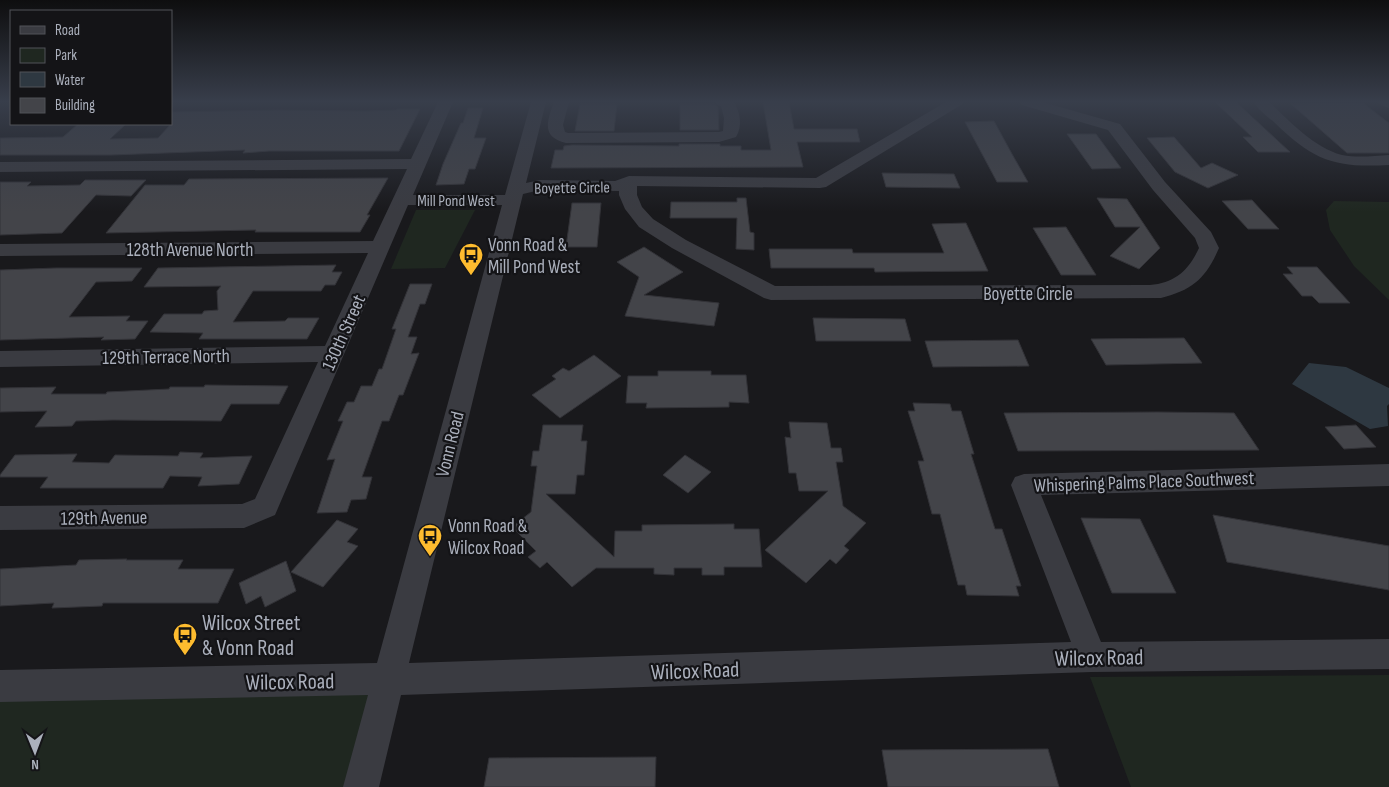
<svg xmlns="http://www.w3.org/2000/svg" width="1389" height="787" viewBox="0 0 1389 787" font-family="'Sofia Sans Condensed',sans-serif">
	<rect width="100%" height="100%" fill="#19191c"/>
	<g fill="#1f2720">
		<polygon points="1334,201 1389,202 1389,300 1354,266 1330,230 1326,210"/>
		<polygon points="416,210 475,210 445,268 391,269"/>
		<polygon points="1389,675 1389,787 1131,787 1090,677"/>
		<polygon points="371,693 344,787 0,787 0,699"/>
	</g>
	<polygon fill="#2e3841" points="1309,363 1346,367 1389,388 1389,404 1387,406 1388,426 1370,429 1292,384"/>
	<g fill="#434449" stroke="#333338">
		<polygon points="763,102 789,102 794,129 857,129 860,142 797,142 803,167 551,168 555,150 563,150 564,146 572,145 679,146 679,144 720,144 720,146 741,146 741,150 771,150"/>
		<polygon points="1215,102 1236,102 1290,152 1258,152 1243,137 1252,137"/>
		<polygon points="1363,103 1389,123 1389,153 1347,153 1291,104"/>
		<polygon points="580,104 617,104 614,131 575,131"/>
		<polygon points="680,104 714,104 718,107 719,130 680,130"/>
		<polygon points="468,108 483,108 474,138 486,138 475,169 469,169 464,184 436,185 443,164 461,123 463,123"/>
		<polygon points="397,109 420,109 399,151 269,151 243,153 245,150 111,155 0,155 0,138 63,137 78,124 126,124 110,139 158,138 171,124 171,112 277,110 365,111 396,110"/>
		<polygon points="994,121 1012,154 1028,182 997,182 965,122"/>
		<polygon points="1067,134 1096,134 1121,168 1092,169"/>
		<polygon points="1174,137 1201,168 1212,163 1238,175 1208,188 1175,172 1147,138"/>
		<polygon points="882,173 954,174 960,188 886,187"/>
		<polygon points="388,178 367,215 370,215 360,232 255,232 256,230 106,233 145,185 184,185 189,179"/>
		<polygon points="85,180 146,180 131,196 96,195 62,233 0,235 0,182 31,182 27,186 80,185"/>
		<polygon points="737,198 746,198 750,232 754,233 754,250 736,249 737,218 670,218 671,202 737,202"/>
		<polygon points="1097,198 1127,199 1160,248 1139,269 1110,256 1140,227 1115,227"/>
		<polygon points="1252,200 1262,211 1279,229 1248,229 1222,201"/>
		<polygon points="572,203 601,203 597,247 566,247"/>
		<polygon points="966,223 988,271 875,272 874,268 771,268 769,249 852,249 853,253 944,253 932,224"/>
		<polygon points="1066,227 1096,275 1061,275 1033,228"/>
		<polygon points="644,247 683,272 644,295 719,303 714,326 625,316 639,277 617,262"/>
		<polygon points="336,265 332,272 342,272 335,285 325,285 321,291 253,291 233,322 285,321 288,318 319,318 307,339 199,339 203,333 150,332 164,314 202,314 204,311 218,310 217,291 221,286 144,287 158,268"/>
		<polygon points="1287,267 1317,267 1350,303 1319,303 1312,296 1302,296 1283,274 1293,274"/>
		<polygon points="56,268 142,268 132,281 96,282 69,317 130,316 126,321 148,321 135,339 101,340 104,337 0,340 0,270"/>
		<polygon points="410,284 432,284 425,304 420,304 408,337 417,337 411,354 419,353 403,395 399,395 389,421 382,421 362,477 372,477 366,499 351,500 347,512 317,513 335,459 327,460 343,421 338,421 347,402 354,402 361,386 372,386 379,369 382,369 396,329 392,329"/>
		<polygon points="813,318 905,319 911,341 816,341"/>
		<polygon points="1184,338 1202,363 1106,365 1091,339"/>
		<polygon points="1018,340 1029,366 933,367 925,341"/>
		<polygon points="594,355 621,376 560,418 532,395 556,379 552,376 563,368 569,371"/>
		<polygon points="658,371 711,371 711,375 746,375 749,403 729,402 729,407 646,408 647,403 626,403 628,376 658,376"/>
		<polygon points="205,385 288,386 279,404 231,404 221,421 113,420 76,421 72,426 35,427 47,411 0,412 0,388 56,387 51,394 106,394 107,392 169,389 170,387 204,387"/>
		<polygon points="913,403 950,404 952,411 961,411 974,454 971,454 995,529 1002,529 1021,586 1016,586 1019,596 967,595 965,585 958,585 940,514 932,514 918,461 924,461 908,411 915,411"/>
		<polygon points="1157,412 1234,413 1259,450 1018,451 1004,413"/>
		<polygon points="789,422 827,423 831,448 841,448 843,462 836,462 843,506 866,523 844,546 849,550 836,564 830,559 806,583 765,550 828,491 799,491 796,473 789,473 785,437 791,438"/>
		<polygon points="543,425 583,425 581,441 587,441 584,475 577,475 575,494 546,494 614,557 615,531 642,531 642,525 734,524 734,529 759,529 762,567 724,567 724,575 702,575 702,568 674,568 674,575 654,574 654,568 596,568 572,587 547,562 540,568 528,557 536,551 512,527 531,512 537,466 531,466 533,451 539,451"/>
		<polygon points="1356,425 1376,447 1344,449 1325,427"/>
		<polygon points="180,452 203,453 200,458 252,456 239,484 198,486 202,477 170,476 163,488 40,488 48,477 0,477 0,475 15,455 77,454 72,462 109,463 115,455 178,456"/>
		<polygon points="685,455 711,472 688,493 663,475"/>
		<polygon points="1213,515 1389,546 1389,590 1227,562"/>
		<polygon points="1081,518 1140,519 1176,593 1112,593"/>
		<polygon points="337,520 358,529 347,542 358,546 323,587 291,572"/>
		<polygon points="127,559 126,560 183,560 178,569 234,569 218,603 103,603 102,606 52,608 54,603 0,606 0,569 76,565 79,560"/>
		<polygon points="286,561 296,591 265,607 261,596 246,604 239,583"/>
		<polygon points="1048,749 1059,787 888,787 882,750"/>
		<polygon points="656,757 655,787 484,787 489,758"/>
	</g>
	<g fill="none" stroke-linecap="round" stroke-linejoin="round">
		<g fill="#3a3b41" fill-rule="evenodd">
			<path d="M438,102H453L413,195H505L531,102H546L526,183L540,180L615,181L629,176L816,178L946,102H963L961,105L826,187L820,188L637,186V195L642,207L653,219L686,240L775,286L1150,285C1175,283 1189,270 1199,248L1195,238L1153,190L1108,130L1022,105L1020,102H1042L1120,124L1165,182L1211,232L1219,248C1206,278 1193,290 1161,298L771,300L764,298L672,248L639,227L625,209L619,195V191L540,190L523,194L409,663L1071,642L1011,485L1015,477L1024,474L1389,464V486L1041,495L1101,642L1389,639V669L1092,672L401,695L379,787H343L368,695L0,702V670L377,663L502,205H408L275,515L244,528L0,530V506L242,504L255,499L318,362L0,367V351L325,346L368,253L0,256V244L373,241L407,169L0,172V162L411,159Z"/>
			<path d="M554,102H569L563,125L565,132L568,133L719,132L723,131L724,118L721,106L717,105L715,102H734C740,112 743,126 736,137L719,142L566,143C541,137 547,121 554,102Z"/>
			<path d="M1254,102H1269C1290,121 1313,147 1342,155C1357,158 1374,156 1389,155V165C1335,168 1314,161 1275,123C1268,117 1258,110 1254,102Z"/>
			<polygon points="1378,102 1389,102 1389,108 1381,105"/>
		</g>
	</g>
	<linearGradient id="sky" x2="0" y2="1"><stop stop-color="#0e0e0f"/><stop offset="0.48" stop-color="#383e4b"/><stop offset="1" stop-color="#383e4b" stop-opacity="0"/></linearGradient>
	<rect width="1389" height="212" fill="url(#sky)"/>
	<defs>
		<symbol id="bus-pin" viewBox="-11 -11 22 30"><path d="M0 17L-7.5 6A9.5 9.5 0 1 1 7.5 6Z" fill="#febc2f" stroke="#141417"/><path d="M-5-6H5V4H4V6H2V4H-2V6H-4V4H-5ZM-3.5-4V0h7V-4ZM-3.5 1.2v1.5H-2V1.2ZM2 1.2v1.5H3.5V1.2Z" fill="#111"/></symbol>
	</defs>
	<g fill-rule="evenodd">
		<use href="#bus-pin" x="457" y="241" width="28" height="38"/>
		<use href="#bus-pin" x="416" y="522" width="28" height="38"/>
		<use href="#bus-pin" x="171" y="621" width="28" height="38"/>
	</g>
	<g text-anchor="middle" stroke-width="4.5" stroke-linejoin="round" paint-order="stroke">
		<g font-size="16" fill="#abb0bc" stroke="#141417">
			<text transform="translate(572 187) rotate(-1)" y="6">Boyette Circle</text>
			<text x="456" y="206">Mill Pond West</text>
		</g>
		<g font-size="19" fill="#abb0bc" stroke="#141417" text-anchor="start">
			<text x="488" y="251">Vonn Road &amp;<tspan x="488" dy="22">Mill Pond West</tspan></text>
			<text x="448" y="532">Vonn Road &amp;<tspan x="448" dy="22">Wilcox Road</tspan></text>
		</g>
		<g font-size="19" fill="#abb0bc" stroke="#141417">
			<text x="190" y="256">128th Avenue North</text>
			<text x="1028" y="300">Boyette Circle</text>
			<text transform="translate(343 332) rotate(-66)" y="7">130th Street</text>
			<text transform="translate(166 356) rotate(-1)" y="7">129th Terrace North</text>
			<text transform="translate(449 444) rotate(-76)" y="7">Vonn Road</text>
			<text transform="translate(1144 481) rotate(-2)" y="7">Whispering Palms Place Southwest</text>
			<text transform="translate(104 517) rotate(-1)" y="7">129th Avenue</text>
		</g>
		<g font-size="22" fill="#abb0bc" stroke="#141417" text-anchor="start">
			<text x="202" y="630">Wilcox Street<tspan x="202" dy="25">&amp; Vonn Road</tspan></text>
		</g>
		<g font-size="22" fill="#abb0bc" stroke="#141417">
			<text transform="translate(1099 657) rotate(-1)" y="8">Wilcox Road</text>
			<text transform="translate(695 670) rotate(-2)" y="8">Wilcox Road</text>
			<text transform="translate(290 681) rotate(-1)" y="8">Wilcox Road</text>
		</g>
	</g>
	<rect x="10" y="10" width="162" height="115" fill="#141417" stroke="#505259"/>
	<rect x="20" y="26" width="25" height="8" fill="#3a3b41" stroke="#505259"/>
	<text x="55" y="35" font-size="15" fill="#abb0bc">Road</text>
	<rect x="20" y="48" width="25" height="15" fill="#1f2720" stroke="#505259"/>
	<text x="55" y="60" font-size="15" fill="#abb0bc">Park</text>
	<rect x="20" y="72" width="25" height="15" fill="#2e3841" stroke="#505259"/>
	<text x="55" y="85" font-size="15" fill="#abb0bc">Water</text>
	<rect x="20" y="98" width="25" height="15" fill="#434449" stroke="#505259"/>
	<text x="55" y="110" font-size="15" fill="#abb0bc">Building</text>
	<g transform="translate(35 752) rotate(179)" stroke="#141417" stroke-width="4" paint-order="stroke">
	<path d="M0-4L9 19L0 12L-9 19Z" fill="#abb0bc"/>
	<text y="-8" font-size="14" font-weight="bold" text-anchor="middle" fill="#abb0bc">N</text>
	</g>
</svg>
